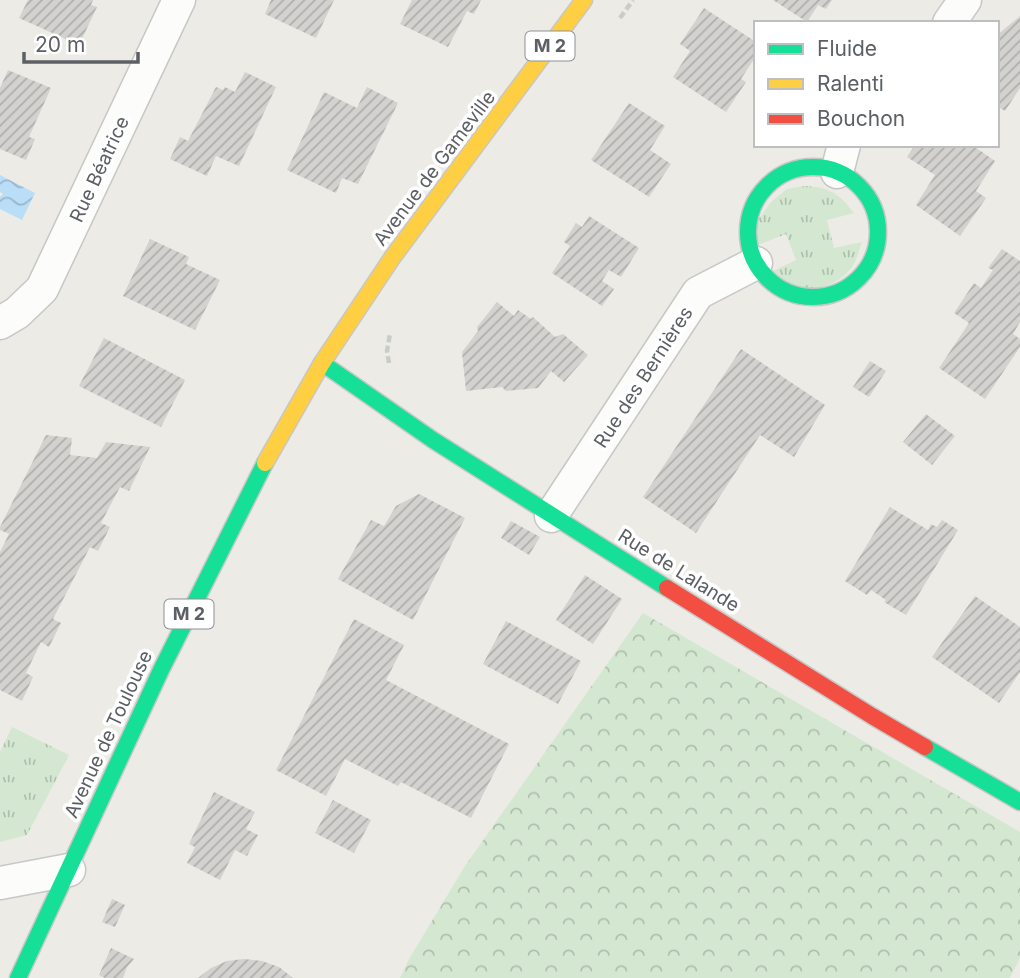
<svg xmlns="http://www.w3.org/2000/svg" width="1020" height="978" viewBox="0 0 1020 978" font-family="Inter,sans-serif">
	<defs>
		<pattern id="grass-tufts" width="24" height="20" patternUnits="userSpaceOnUse" patternTransform="scale(1.75)"><rect width="24" height="20" fill="#d4e8d1"/><path d="M3 7l-1-3M5 7V3M7 7l1-3M15 17l-1-3M17 17v-4M19 17l1-3" fill="none" stroke="#afbfad"/></pattern>
		<pattern id="forest-crowns" width="20" height="18" patternUnits="userSpaceOnUse" patternTransform="scale(1.75)"><rect width="20" height="18" fill="#d4e8d1"/><path d="M2 6a3 3 0 1 1 6 0M12 15a3 3 0 1 1 6 0" fill="none" stroke="#afbfad"/></pattern>
		<pattern id="water-waves" width="16" height="10" patternUnits="userSpaceOnUse" patternTransform="scale(1.75)"><rect width="16" height="10" fill="#badef8"/><path d="M0 5q4-4 8 0t8 0" fill="none" stroke="#9ab7cc"/></pattern>
		<pattern id="building-hatch" width="6" height="6" patternUnits="userSpaceOnUse" patternTransform="scale(1.75)"><rect width="6" height="6" fill="#d3d2cf"/><path d="M-1 1l2-2M0 6l6-6M5 7l2-2" fill="none" stroke="#aeaeac"/></pattern>
	</defs>
	<rect width="100%" height="100%" fill="#ecebe6"/>
	<g fill="url(#grass-tufts)">
		<path d="M805,186C829,187 839,193 854,213L827,220L834,248L862,242C859,250 857,260 852,267C838,287 804,297 783,283C779,280 775,275 771,272L796,260L786,234L758,245L757,234L758,220L771,202L787,189Z"/>
		<polygon points="12,727 69,755 27,835 0,842 0,752"/>
	</g>
	<polygon fill="url(#forest-crowns)" points="643,613 1020,832 1020,958 1010,978 400,978 409,959 465,866"/>
	<polygon fill="url(#water-waves)" points="0,175 35,193 22,220 0,209 0,197 3,194 0,192"/>
	<g fill="url(#building-hatch)">
		<polygon points="28,0 93,0 91,5 97,7 79,45 19,18"/>
		<polygon points="271,0 334,0 316,38 265,14"/>
		<polygon points="412,0 481,0 474,14 467,11 448,47 400,24"/>
		<polygon points="773,0 832,0 826,9 818,5 807,22"/>
		<polygon points="704,8 756,42 756,56 741,79 746,82 726,112 673,77 690,51 680,44"/>
		<polygon points="1020,16 1020,88 1005,111 997,106 997,35"/>
		<polygon points="8,70 51,88 29,137 35,139 26,160 0,149 0,88"/>
		<polygon points="245,72 276,87 239,166 216,156 207,176 170,159 180,137 188,141 216,87 223,90 225,87 235,92"/>
		<polygon points="367,87 398,103 358,184 342,178 336,193 287,170 324,92 357,108"/>
		<polygon points="629,103 665,126 650,150 671,164 649,197 591,160"/>
		<polygon points="915,145 972,145 995,161 976,191 986,198 960,236 916,205 935,175 907,157"/>
		<polygon points="589,216 639,248 621,277 609,270 602,281 614,289 602,306 552,273 570,246 564,242 576,223 582,227"/>
		<polygon points="150,239 189,257 186,264 220,280 195,330 123,296"/>
		<polygon points="1002,249 1020,261 1020,322 1013,334 1020,339 1020,347 985,399 939,368 969,323 954,313 974,283 981,288 993,270 988,268"/>
		<polygon points="497,302 514,316 518,310 531,319 533,317 555,337 563,334 588,355 564,382 551,371 538,388 506,391 502,387 466,391 462,352 478,331 477,327"/>
		<polygon points="104,338 185,380 161,427 79,386"/>
		<polygon points="741,349 825,405 794,457 760,435 696,533 643,497"/>
		<polygon points="870,361 886,371 869,397 853,387"/>
		<polygon points="926,414 955,436 932,465 903,442"/>
		<polygon points="46,435 72,438 70,455 97,458 106,442 150,447 129,491 120,487 101,523 110,527 98,551 90,547 53,619 61,623 49,647 41,642 26,673 33,677 22,701 0,690 0,552 9,534 0,530 0,527"/>
		<polygon points="419,494 465,518 413,620 338,579 371,520 384,526 396,506"/>
		<polygon points="890,507 928,530 931,524 937,527 942,520 958,530 906,615 884,602 886,600 871,590 867,595 845,581"/>
		<polygon points="511,521 540,537 529,555 501,538"/>
		<polygon points="585,575 622,599 593,644 556,620"/>
		<polygon points="975,596 1020,627 1020,672 999,703 932,657"/>
		<polygon points="354,619 404,645 386,680 509,744 471,818 401,782 398,786 345,759 326,796 276,770"/>
		<polygon points="506,621 581,661 558,704 483,664"/>
		<polygon points="214,792 255,812 246,829 258,835 247,856 235,850 220,880 187,863 195,847 189,844"/>
		<polygon points="333,800 371,820 354,853 315,833"/>
		<polygon points="112,899 125,905 115,927 102,922"/>
		<polygon points="111,948 134,959 127,967 123,978 105,978 99,975"/>
		<polygon points="244,959 262,961 279,967 293,978 198,978 211,968 227,961"/>
	</g>
	<g fill="none" stroke-linecap="round" stroke-linejoin="round">
		<defs>
			<g id="street">
				<polyline points="949,23 965,0"/>
				<polyline points="837,172 844,145"/>
				<polyline points="0,323 17,313 42,289 179,0"/>
				<polyline points="551,516 698,293 756,263"/>
				<polyline points="0,883 69,870"/>
			</g>
			<g id="fast">
				<circle cx="813" cy="232" r="65"/>
				<polyline points="322,363 433,440 667,588"/>
				<polyline points="925,747 1020,802"/>
				<polyline points="18,978 161,670 265,463"/>
			</g>
			<polyline id="slow" points="265,463 322,363 392,258 584,0"/>
			<polyline id="jam" points="667,588 872,716 925,747"/>
		</defs>
		<use href="#street" stroke="#c7c7c7" stroke-width="35"/>
		<use href="#fast" stroke="#c7c7c7" stroke-width="19"/>
		<use href="#slow" stroke="#c7c7c7" stroke-width="19"/>
		<use href="#jam" stroke="#c7c7c7" stroke-width="19"/>
		<g stroke="#c9cdca" stroke-width="4.5" stroke-dasharray="7 3.5" stroke-linecap="butt">
			<polyline points="620,18 633,0"/>
			<polyline points="389,363 387,351 390,334"/>
		</g>
		<use href="#street" stroke="#fcfcfb" stroke-width="32"/>
		<use href="#fast" stroke="#16e098" stroke-width="16"/>
		<use href="#slow" stroke="#ffcf43" stroke-width="16"/>
		<use href="#jam" stroke="#f24e42" stroke-width="16"/>
	</g>
	<g text-anchor="middle" stroke-width="7" stroke-linejoin="round" paint-order="stroke">
		<g fill="#fff" stroke="#8d9093" stroke-width="2">
			<rect x="525.5" y="31.5" width="49" height="29" rx="5"/>
			<rect x="164.5" y="599.5" width="49" height="29" rx="5"/>
		</g>
		<g font-size="18" font-weight="bold" fill="#5c6065">
			<text x="550" y="52">M 2</text>
			<text x="189" y="620">M 2</text>
		</g>
		<g font-size="19" fill="#5c6065" stroke="#fff">
			<text transform="translate(434 168) rotate(-53)" y="7">Avenue de Gameville</text>
			<text transform="translate(99 169) rotate(-65)" y="7">Rue Béatrice</text>
			<text transform="translate(643 377) rotate(-57)" y="7">Rue des Bernières</text>
			<text transform="translate(679 570) rotate(32)" y="7">Rue de Lalande</text>
			<text transform="translate(108 734) rotate(-65)" y="7">Avenue de Toulouse</text>
		</g>
	</g>
	<rect x="754" y="21" width="245" height="126" fill="#ffffff" stroke="#bebfc1" stroke-width="2"/>
	<rect x="768" y="44" width="35" height="10" fill="#16e098" stroke="#bebfc1" stroke-width="2"/>
	<text x="817" y="56" font-size="21" fill="#5c6065">Fluide</text>
	<rect x="768" y="79" width="35" height="10" fill="#ffcf43" stroke="#bebfc1" stroke-width="2"/>
	<text x="817" y="91" font-size="21" fill="#5c6065">Ralenti</text>
	<rect x="768" y="114" width="35" height="10" fill="#f24e42" stroke="#bebfc1" stroke-width="2"/>
	<text x="817" y="126" font-size="21" fill="#5c6065">Bouchon</text>
	<path d="M24 52v10h114v-10" fill="none" stroke="#5c6065" stroke-width="3.5"/>
	<text x="35" y="52" font-size="21" fill="#5c6065" stroke="#ffffff" stroke-width="5" paint-order="stroke">20 m</text>
</svg>
